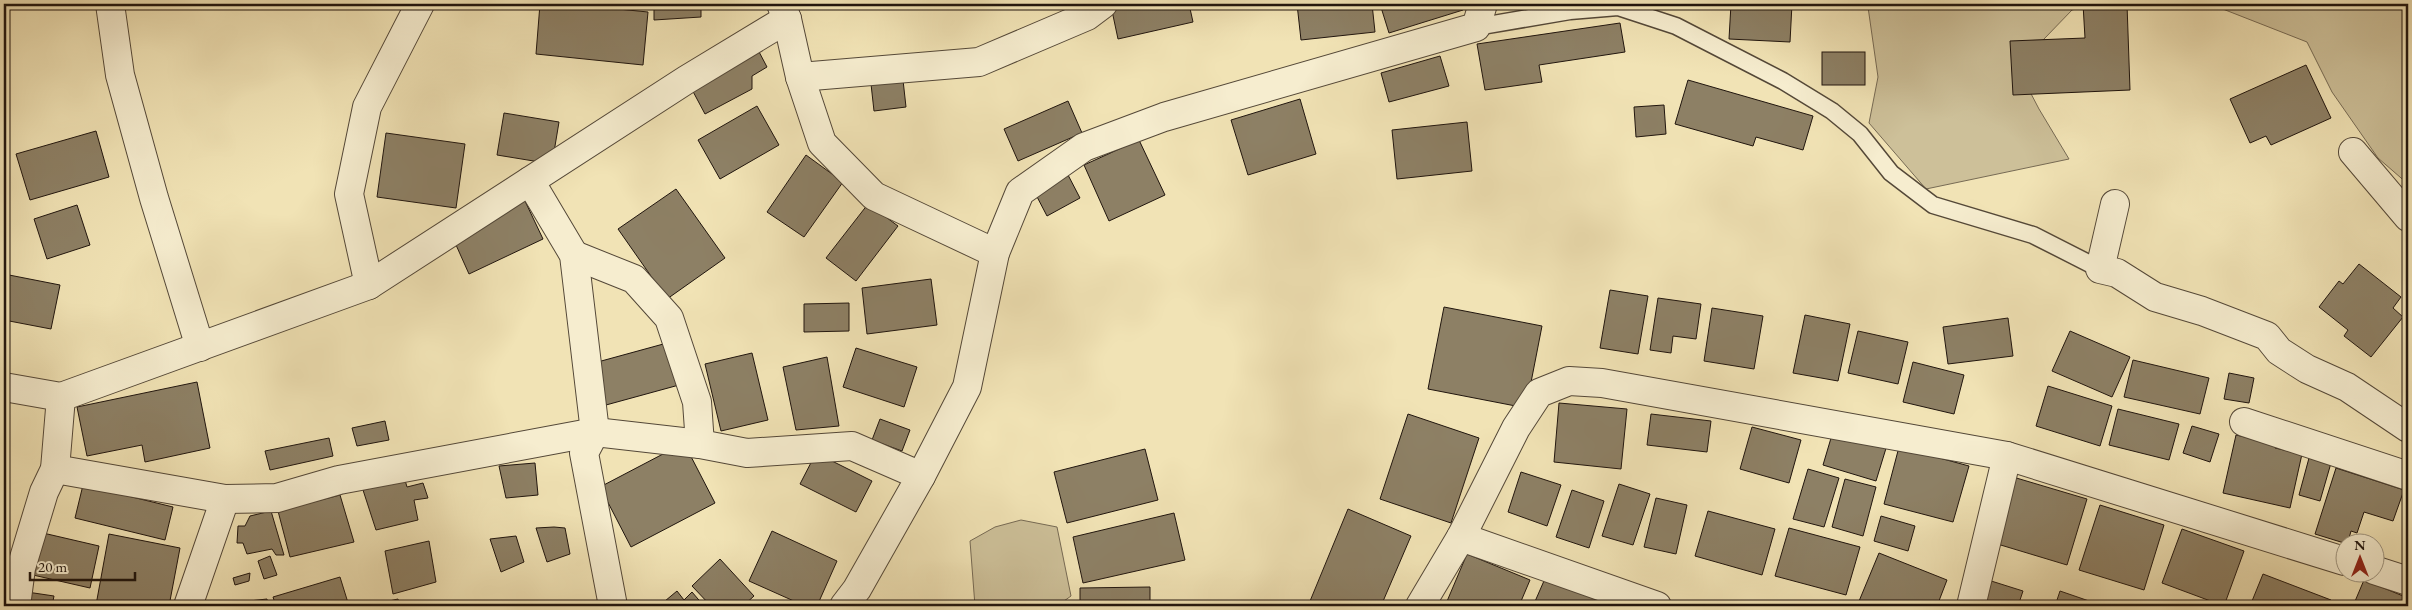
<svg xmlns="http://www.w3.org/2000/svg" width="2412" height="610" viewBox="0 0 2412 610" font-family="'EB Garamond',serif">
	<rect width="100%" height="100%" fill="#f1e3b5"/>
	<filter id="stains"><feTurbulence type="fractalNoise" baseFrequency=".004" numOctaves="4"/><feColorMatrix values="0 0 0 0 .2 0 0 0 0 .09 0 0 0 0 .02 0 0 0 .5 -.17"/></filter>
	<radialGradient id="worn" r=".72"><stop offset=".6" stop-color="#630" stop-opacity="0"/><stop offset="1" stop-color="#630" stop-opacity=".3"/></radialGradient>
	<g fill="#cdc099" stroke="#766a54">
		<polygon points="1885,4 2094,4 2072,10 2017,67 2039,109 2069,159 1926,189 1869,123 1878,77 1868,7"/>
		<polygon points="2210,4 2408,4 2408,184 2378,158 2332,92 2307,42"/>
		<polygon points="1021,520 1057,527 1071,596 1057,606 975,606 970,541 995,527"/>
	</g>
	<g fill="#8d8065" stroke="#20150e">
		<polygon points="540,4 568,4 648,12 643,65 536,54"/>
		<polygon points="654,4 701,4 701,17 654,20"/>
		<polygon points="1122,4 1189,4 1193,22 1118,39 1111,6"/>
		<polygon points="1297,4 1372,4 1375,32 1301,40"/>
		<polygon points="1380,4 1464,4 1463,10 1389,33"/>
		<polygon points="1731,4 1792,4 1790,42 1729,39"/>
		<polygon points="2083,4 2127,4 2130,90 2013,95 2010,41 2085,38"/>
		<polygon points="1620,23 1625,52 1539,65 1542,82 1485,90 1477,44"/>
		<polygon points="757,48 767,67 752,76 752,89 705,114 689,84"/>
		<rect x="1822" y="52" width="43" height="33"/>
		<polygon points="1440,56 1449,86 1389,102 1381,73"/>
		<polygon points="2306,65 2331,118 2271,145 2266,136 2250,143 2230,99"/>
		<polygon points="903,80 906,107 874,111 871,84"/>
		<polygon points="1688,80 1813,116 1803,150 1756,137 1753,146 1675,124"/>
		<polygon points="1300,99 1316,154 1248,175 1231,120"/>
		<polygon points="1068,101 1082,133 1018,161 1004,129"/>
		<polygon points="1664,105 1666,134 1636,137 1634,107"/>
		<polygon points="757,106 779,145 720,179 698,140"/>
		<polygon points="504,113 559,122 552,164 497,155"/>
		<polygon points="1467,122 1472,171 1397,179 1392,130"/>
		<polygon points="96,131 109,177 30,200 16,154"/>
		<polygon points="386,133 465,144 456,208 377,197"/>
		<polygon points="1139,140 1165,195 1109,221 1084,165"/>
		<polygon points="806,155 843,182 804,237 767,212"/>
		<polygon points="1067,173 1080,198 1047,216 1034,191"/>
		<polygon points="676,189 725,258 667,299 618,229"/>
		<polygon points="525,201 543,239 469,274 452,236"/>
		<polygon points="868,204 898,226 856,281 826,258"/>
		<polygon points="77,205 90,245 47,259 34,219"/>
		<polygon points="2359,264 2401,297 2393,308 2403,317 2371,357 2344,336 2348,330 2319,307 2339,281 2343,284"/>
		<polygon points="4,274 60,285 51,329 4,320"/>
		<polygon points="931,279 937,325 867,334 862,288"/>
		<polygon points="1610,290 1648,296 1638,354 1600,348"/>
		<polygon points="1658,298 1701,304 1696,339 1673,336 1671,353 1650,350"/>
		<polygon points="849,303 849,331 804,332 804,304"/>
		<polygon points="1444,307 1542,326 1526,408 1428,389"/>
		<polygon points="1712,308 1763,316 1754,369 1704,361"/>
		<polygon points="1805,315 1850,324 1838,381 1793,373"/>
		<polygon points="2008,318 2013,356 1948,364 1943,327"/>
		<polygon points="1858,331 1908,342 1898,384 1848,373"/>
		<polygon points="2070,331 2130,357 2112,397 2052,371"/>
		<polygon points="667,343 679,385 606,405 594,363"/>
		<polygon points="856,348 917,367 904,407 843,387"/>
		<polygon points="752,353 768,420 721,431 705,364"/>
		<polygon points="827,357 839,426 796,430 783,367"/>
		<polygon points="2133,360 2209,378 2200,414 2124,397"/>
		<polygon points="1913,362 1964,375 1954,414 1903,402"/>
		<polygon points="2229,373 2254,378 2249,403 2224,399"/>
		<polygon points="197,382 210,448 145,462 142,445 87,456 77,407"/>
		<polygon points="2048,386 2112,406 2100,446 2036,426"/>
		<polygon points="1559,403 1627,409 1621,469 1554,462"/>
		<polygon points="2118,409 2179,424 2169,460 2109,445"/>
		<polygon points="1408,414 1479,438 1451,523 1380,499"/>
		<polygon points="1651,414 1711,421 1707,452 1647,445"/>
		<polygon points="880,419 910,430 902,451 872,440"/>
		<polygon points="385,421 389,440 357,446 352,428"/>
		<polygon points="2192,426 2219,434 2210,462 2183,453"/>
		<polygon points="1752,427 1801,440 1789,483 1740,469"/>
		<polygon points="1834,428 1887,445 1876,481 1823,465"/>
		<polygon points="2236,435 2276,444 2275,448 2302,454 2290,508 2223,493"/>
		<polygon points="329,438 333,456 270,470 265,451"/>
		<polygon points="684,443 715,503 631,547 600,487"/>
		<polygon points="1899,447 1969,466 1953,522 1884,504"/>
		<polygon points="1145,449 1158,500 1067,523 1054,472"/>
		<polygon points="816,453 872,481 856,512 800,484"/>
		<polygon points="2309,458 2331,463 2320,501 2299,495"/>
		<polygon points="535,463 538,495 506,498 499,466"/>
		<polygon points="2336,468 2404,490 2393,521 2364,512 2357,533 2351,531 2348,542 2344,543 2315,534"/>
		<polygon points="1808,469 1839,478 1824,527 1793,519"/>
		<polygon points="1521,472 1561,485 1547,526 1508,512"/>
		<polygon points="2013,477 2087,499 2067,565 1994,543"/>
		<polygon points="1845,479 1876,487 1863,536 1832,527"/>
		<polygon points="405,480 407,487 423,483 428,498 414,500 418,520 376,530 363,490"/>
		<polygon points="1619,484 1650,494 1633,545 1602,536"/>
		<polygon points="83,485 173,507 165,540 75,518"/>
		<polygon points="1572,490 1604,501 1589,548 1556,537"/>
		<polygon points="340,495 354,542 290,557 278,511"/>
		<polygon points="1656,498 1687,505 1676,554 1644,547"/>
		<polygon points="2100,505 2164,525 2144,590 2079,570"/>
		<polygon points="1348,509 1411,536 1381,606 1308,606"/>
		<polygon points="271,511 284,555 276,555 272,549 247,554 243,543 237,543 238,526 245,526 250,516"/>
		<polygon points="1708,511 1775,529 1762,575 1695,556"/>
		<polygon points="1174,513 1185,560 1083,583 1073,537"/>
		<polygon points="1881,516 1915,526 1908,551 1874,541"/>
		<polygon points="554,527 565,528 570,554 547,562 536,528"/>
		<polygon points="1789,528 1860,547 1846,595 1775,576"/>
		<polygon points="2182,529 2244,551 2224,606 2162,583"/>
		<polygon points="772,531 837,561 817,606 805,606 749,581"/>
		<polygon points="43,533 99,546 90,588 33,575"/>
		<polygon points="109,534 180,548 169,606 96,605"/>
		<polygon points="516,536 524,562 501,572 490,539"/>
		<polygon points="429,541 436,582 393,594 385,551"/>
		<polygon points="1879,553 1947,580 1937,606 1857,606"/>
		<polygon points="1467,554 1530,580 1519,606 1445,606"/>
		<polygon points="270,556 277,575 264,579 258,561"/>
		<polygon points="720,559 754,596 743,606 711,606 692,586"/>
		<polygon points="250,573 249,581 235,585 233,578"/>
		<polygon points="1547,574 1610,600 1607,606 1533,606"/>
		<polygon points="2263,574 2331,600 2328,606 2250,606"/>
		<polygon points="340,577 349,606 276,606 273,597"/>
		<polygon points="1988,580 2023,591 2018,606 1980,606"/>
		<polygon points="2364,580 2408,598 2408,606 2353,606"/>
		<polygon points="1150,587 1150,606 1080,606 1080,588"/>
		<polygon points="677,591 684,600 692,592 704,606 659,606"/>
		<polygon points="2060,591 2092,602 2090,606 2055,606"/>
		<polygon points="27,592 54,596 52,606 25,606"/>
		<polygon points="267,599 268,606 204,606"/>
		<polygon points="398,599 400,606 367,606"/>
	</g>
	<g fill="none" stroke-linecap="round" stroke-linejoin="round">
		<defs>
			<polyline id="service" points="1476,27 1570,11 1618,7 1676,26 1783,81 1832,111 1860,134 1891,173 1933,205 2033,235 2100,269"/>
			<g id="minor">
				<polyline points="110,4 120,75 154,198 200,347"/>
				<polyline points="781,4 787,19 800,77 822,143 874,196 995,253"/>
				<polyline points="800,77 979,62 1087,16 1103,4"/>
				<polyline points="2353,152 2408,217"/>
				<polyline points="530,181 574,255 595,432 584,453 613,606"/>
				<polyline points="2115,204 2100,269 2117,273 2155,297 2202,311 2267,336 2279,351 2307,369 2347,387 2408,428"/>
				<polyline points="574,255 634,279 669,318 697,402 700,444"/>
				<polyline points="369,285 349,194 367,107 420,4"/>
				<polyline points="4,387 61,397 369,285 686,80 787,19"/>
				<polyline points="2244,422 2408,476"/>
				<polyline points="55,469 225,499 277,498 339,480 595,432 700,444 747,453 852,446 921,476"/>
				<polyline points="1461,537 1657,606"/>
				<polyline points="2374,570 2408,581"/>
				<polyline points="16,606 21,568 44,492 55,469 61,397"/>
				<polyline points="188,606 225,499"/>
				<polyline points="844,606 857,589 921,476 967,387 995,253 1020,192 1084,147 1164,117 1476,27 1483,4"/>
				<polyline points="1420,606 1461,537 1516,428 1539,393 1569,381 1602,383 2007,456 2344,561"/>
				<polyline points="1971,606 2007,456"/>
			</g>
		</defs>
		<use href="#service" stroke="#544838" stroke-width="19"/>
		<use href="#minor" stroke="#544838" stroke-width="30"/>
		<use href="#service" stroke="#f6edcf" stroke-width="16"/>
		<use href="#minor" stroke="#f6edcf" stroke-width="28"/>
	</g>
	<rect width="2412" height="610" fill="none" stroke="#f1e3b5" stroke-width="20"/>
	<rect x="5" y="5" width="2402" height="600" fill="none" stroke="#20150e" stroke-width="2.5"/>
	<rect x="10" y="10" width="2392" height="590" fill="none" stroke="#20150e"/>
	<g transform="translate(2360 558)"><circle r="24" fill="#f6edcf" stroke="#a09782"/>
	<path d="M0-4L9 19L0 12L-9 19Z" fill="#8f2418"/>
	<text y="-8" font-size="14" font-weight="bold" text-anchor="middle" fill="#20150e">N</text>
	</g>
	<path d="M30 572v8h105v-8" fill="none" stroke="#20150e" stroke-width="2.5"/>
	<text x="38" y="572" font-size="15" fill="#20150e" stroke="#f6edcf" stroke-width="4" paint-order="stroke">20 m</text>
	<rect width="100%" height="100%" filter="url(#stains)"/>
	<rect width="100%" height="100%" fill="url(#worn)"/>
</svg>
